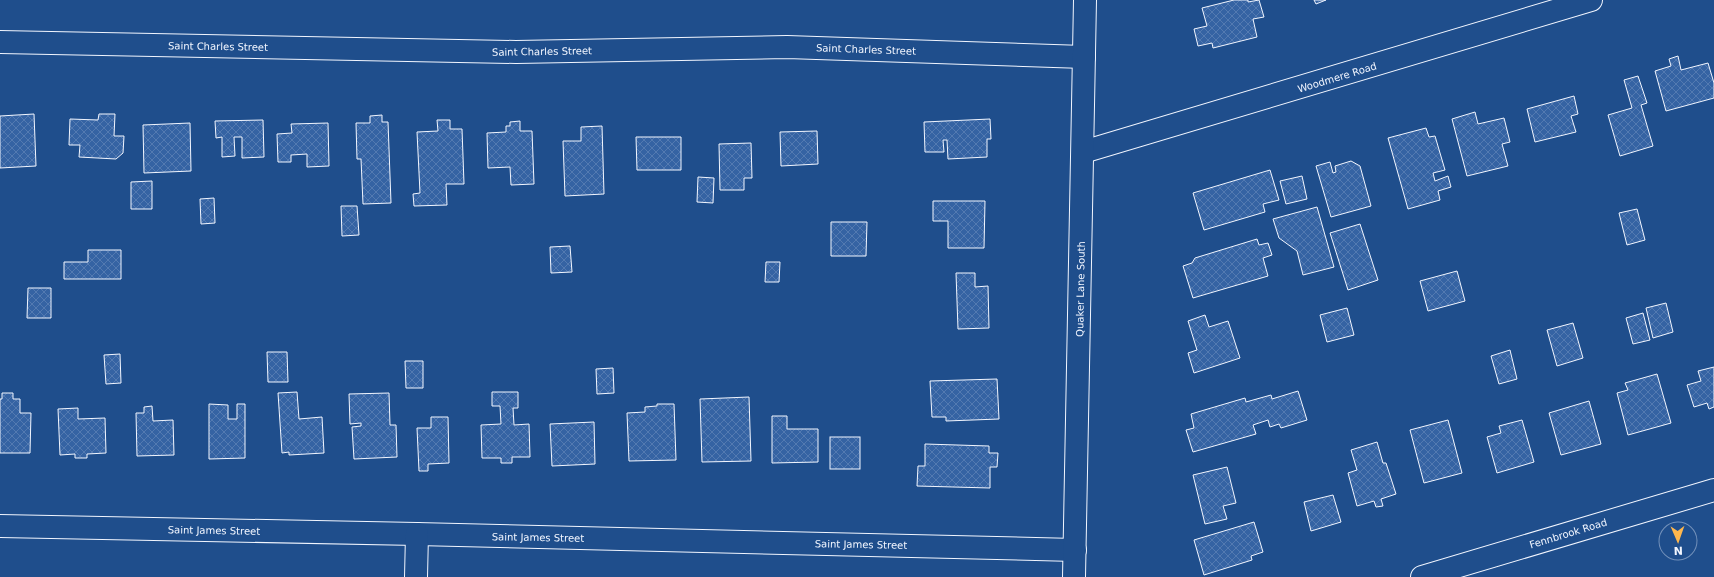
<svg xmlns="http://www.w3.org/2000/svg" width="1714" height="577" viewBox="0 0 1714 577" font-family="'DejaVu Sans',sans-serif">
	<defs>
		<pattern id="building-cross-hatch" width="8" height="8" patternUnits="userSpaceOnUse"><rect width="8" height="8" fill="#3563a3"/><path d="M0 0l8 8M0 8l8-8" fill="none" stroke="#537ab1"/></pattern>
	</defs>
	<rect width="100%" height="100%" fill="#1f4e8c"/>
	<g fill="url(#building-cross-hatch)" stroke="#f2f6ff">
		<polygon points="1234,0 1248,0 1248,2 1259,0 1264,17 1253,19 1257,37 1213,48 1212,43 1198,46 1194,29 1207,26 1202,8"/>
		<polygon points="1314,0 1326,0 1316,4"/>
		<polygon points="1678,56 1681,70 1708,63 1714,83 1714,98 1666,111 1655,71 1671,66 1669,59"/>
		<polygon points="1638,76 1647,103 1641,105 1653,146 1620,156 1608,115 1632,108 1624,80"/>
		<polygon points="1574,96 1578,114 1571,116 1576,132 1535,142 1527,109"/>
		<polygon points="1475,112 1478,124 1504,118 1510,142 1502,144 1508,166 1467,176 1452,119"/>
		<polygon points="34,114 36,166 0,168 0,116"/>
		<polygon points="99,114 115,114 114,136 124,136 123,153 116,159 79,157 80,145 69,145 70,119 98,120"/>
		<polygon points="382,115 382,122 388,122 391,203 363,204 361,159 357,159 356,123 370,123 370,116"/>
		<polygon points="990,119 991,139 987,139 987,157 948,159 947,140 943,140 944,152 925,152 924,122"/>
		<polygon points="263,120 264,157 242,158 242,137 234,137 235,156 222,157 222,137 216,138 215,121"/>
		<polygon points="437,120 450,120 450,129 462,129 464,184 446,184 447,205 414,206 413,194 420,193 417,132 438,131"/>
		<polygon points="520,121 520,131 532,131 534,184 511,185 510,167 488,168 487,133 506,132 506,126 510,126 510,122"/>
		<polygon points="190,123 191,171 144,173 143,125"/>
		<polygon points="328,123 329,166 307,167 307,154 291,155 291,162 278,162 277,134 292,133 291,124"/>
		<polygon points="602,126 604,194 565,196 563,141 581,141 581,127"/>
		<polygon points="1426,128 1429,137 1435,136 1445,170 1433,173 1435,181 1448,176 1451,187 1438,191 1440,200 1408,209 1388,138"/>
		<polygon points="817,131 818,164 781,166 780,132"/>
		<polygon points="636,137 681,137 681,170 637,170"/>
		<polygon points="751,143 752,178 744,178 744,190 720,190 719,144"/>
		<polygon points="1351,161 1360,166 1371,206 1331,217 1316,166 1330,162 1333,173 1336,172 1335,166"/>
		<polygon points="1270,170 1279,200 1263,204 1265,212 1204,230 1193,193"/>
		<polygon points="1302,176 1307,199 1286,204 1280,181"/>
		<polygon points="698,177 714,178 713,203 697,202"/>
		<polygon points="152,181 152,209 131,209 131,182"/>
		<polygon points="214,198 215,223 201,224 200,199"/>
		<polygon points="933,201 985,201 984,248 948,248 948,221 933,221"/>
		<polygon points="341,206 357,206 359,235 342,236"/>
		<polygon points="1317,207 1334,267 1303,275 1297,251 1279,238 1273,219"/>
		<polygon points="1637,209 1645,240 1627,245 1619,213"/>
		<polygon points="831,222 867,222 866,256 831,256"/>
		<polygon points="1360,224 1378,280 1348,290 1330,233"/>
		<polygon points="1257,239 1259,245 1268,243 1272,255 1263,258 1268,276 1193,298 1183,266 1192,263 1195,258"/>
		<polygon points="570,246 572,272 551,273 550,247"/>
		<polygon points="88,250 121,250 121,279 64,279 64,262 88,262"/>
		<polygon points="766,262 780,262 779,282 765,282"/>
		<polygon points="1457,271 1465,301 1428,311 1420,281"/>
		<polygon points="956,273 975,273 975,287 988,286 989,328 958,329"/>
		<polygon points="28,288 51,288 51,318 27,318"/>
		<polygon points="1666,303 1673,332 1653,338 1646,308"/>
		<polygon points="1347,308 1354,335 1327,342 1320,315"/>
		<polygon points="1643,313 1650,340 1633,344 1626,318"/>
		<polygon points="1205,315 1209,327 1228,321 1240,358 1194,373 1188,353 1197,350 1188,321"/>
		<polygon points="1573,323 1583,358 1557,366 1547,330"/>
		<polygon points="1510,350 1517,379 1499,384 1491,356"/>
		<polygon points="267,352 287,352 288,382 268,382"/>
		<polygon points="120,354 121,383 106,384 104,355"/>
		<polygon points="405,361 423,361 423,388 406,388"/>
		<polygon points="1714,367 1714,407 1709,409 1707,403 1694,407 1687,385 1701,381 1698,371"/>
		<polygon points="613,368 614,393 597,394 596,369"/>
		<polygon points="1657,374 1671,423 1628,435 1617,393 1628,390 1625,383"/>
		<polygon points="997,379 999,419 946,421 946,417 932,417 930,381"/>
		<polygon points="1298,391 1307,420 1281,428 1279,424 1270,427 1268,420 1253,425 1256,434 1193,452 1186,430 1194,428 1191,414 1245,398 1246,402 1271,395 1272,399"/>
		<polygon points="297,392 299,419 322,417 324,453 289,455 289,452 282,453 278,393"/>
		<polygon points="492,392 518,392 518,408 513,408 514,425 529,424 530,457 512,457 512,463 501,463 501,458 482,458 481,425 501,424 500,406 492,406"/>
		<polygon points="2,393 13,393 13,399 20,399 20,413 31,413 30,453 0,453 0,399 2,399"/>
		<polygon points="389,393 390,425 396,425 397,457 354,459 352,427 361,426 361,423 350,424 349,394"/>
		<polygon points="749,397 751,461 702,462 700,399"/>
		<polygon points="1589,401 1601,444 1561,455 1549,413"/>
		<polygon points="209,404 228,405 228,419 237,419 237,404 245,404 245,458 209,459"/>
		<polygon points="657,404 674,404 676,460 629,461 627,413 645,412 645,407 657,406"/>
		<polygon points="152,406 153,421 173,420 174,455 137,456 136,413 144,413 144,407"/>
		<polygon points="78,408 78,419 105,418 106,453 87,454 87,458 75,458 75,454 60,455 58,409"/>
		<polygon points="772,416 787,416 787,429 818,429 818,462 772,463"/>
		<polygon points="431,417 448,417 449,463 428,464 428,471 419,471 417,428 431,428"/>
		<polygon points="1448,420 1462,473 1424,483 1410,430"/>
		<polygon points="1522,420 1534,462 1497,473 1487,437 1501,433 1499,426"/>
		<polygon points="594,422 595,464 552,466 550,424"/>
		<rect x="830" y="437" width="30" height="32"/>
		<polygon points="1377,442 1383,463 1386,463 1396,494 1381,499 1383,506 1376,507 1374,501 1357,506 1348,473 1357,470 1351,450"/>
		<polygon points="925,444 989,446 989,453 998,453 997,467 990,467 990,488 917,486 918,466 925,466"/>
		<polygon points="1227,467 1236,503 1223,506 1227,519 1205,524 1193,475"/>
		<polygon points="1333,495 1341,522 1311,531 1304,502"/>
		<polygon points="1254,522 1263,552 1251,556 1252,560 1204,575 1194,540"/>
	</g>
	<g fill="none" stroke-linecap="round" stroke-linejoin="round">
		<defs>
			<g id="street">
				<polyline points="0,42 516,52 787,47 1084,57"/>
				<polyline points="1083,152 1591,0"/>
				<polyline points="0,526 417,534 1075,550"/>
				<polyline points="416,577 417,534"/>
				<polyline points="1422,577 1714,490"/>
			</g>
			<polyline id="secondary" points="1074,577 1085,0"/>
		</defs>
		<use href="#street" stroke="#f2f6ff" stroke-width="24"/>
		<use href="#secondary" stroke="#f2f6ff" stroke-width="24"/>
		<use href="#street" stroke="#1f4e8c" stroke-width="22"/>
		<use href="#secondary" stroke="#1f4e8c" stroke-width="22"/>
	</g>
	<g text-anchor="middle" stroke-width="3" stroke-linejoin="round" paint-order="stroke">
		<g font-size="10" fill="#f2f6ff" stroke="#1f4e8c">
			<text transform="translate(218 46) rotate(1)" y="4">Saint Charles Street</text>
			<text transform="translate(866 49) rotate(2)" y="4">Saint Charles Street</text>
			<text transform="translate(542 51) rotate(-1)" y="4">Saint Charles Street</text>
			<text transform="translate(1337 77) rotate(-17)" y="4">Woodmere Road</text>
			<text transform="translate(1080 289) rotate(-89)" y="4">Quaker Lane South</text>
			<text transform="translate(214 530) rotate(1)" y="4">Saint James Street</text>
			<text transform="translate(1568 533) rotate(-17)" y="4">Fennbrook Road</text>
			<text transform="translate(538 537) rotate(1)" y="4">Saint James Street</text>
			<text transform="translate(861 544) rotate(1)" y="4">Saint James Street</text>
		</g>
	</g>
	<g transform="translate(1678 541) rotate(178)"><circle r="19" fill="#1f4e8c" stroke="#7391ba"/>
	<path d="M0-3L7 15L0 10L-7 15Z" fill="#ffb74d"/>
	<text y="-6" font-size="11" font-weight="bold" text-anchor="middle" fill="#f2f6ff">N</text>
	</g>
</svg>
